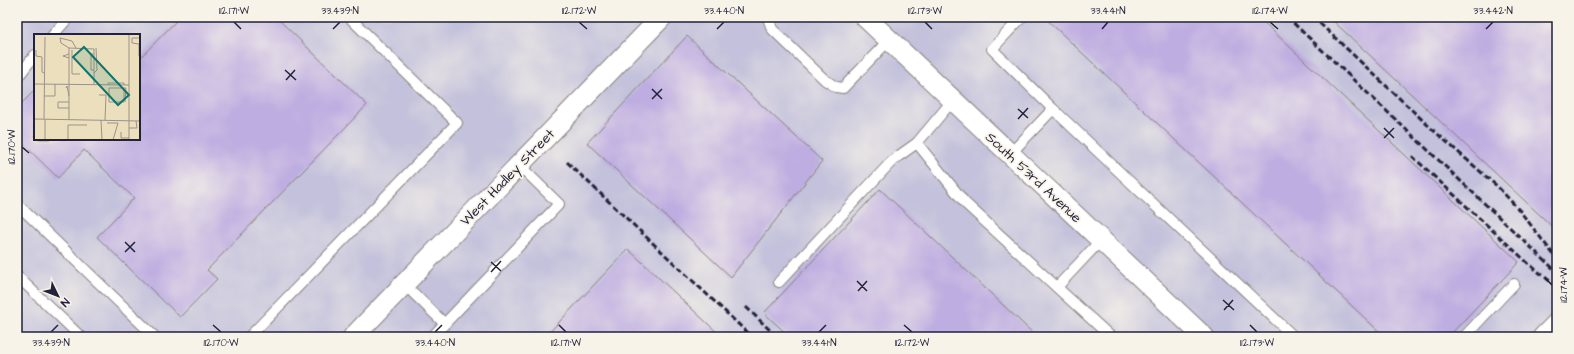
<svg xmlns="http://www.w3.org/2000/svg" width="1574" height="354" viewBox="0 0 1574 354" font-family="'Architects Daughter',sans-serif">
	<rect width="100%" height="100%" fill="#f7f3e8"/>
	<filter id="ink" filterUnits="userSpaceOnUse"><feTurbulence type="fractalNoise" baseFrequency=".025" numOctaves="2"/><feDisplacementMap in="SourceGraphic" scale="8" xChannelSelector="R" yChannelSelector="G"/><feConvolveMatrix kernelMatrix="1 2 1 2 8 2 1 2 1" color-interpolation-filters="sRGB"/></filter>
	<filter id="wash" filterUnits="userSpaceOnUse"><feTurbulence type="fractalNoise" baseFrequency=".012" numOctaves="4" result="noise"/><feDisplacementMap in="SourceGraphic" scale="16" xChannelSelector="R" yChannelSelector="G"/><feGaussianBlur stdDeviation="0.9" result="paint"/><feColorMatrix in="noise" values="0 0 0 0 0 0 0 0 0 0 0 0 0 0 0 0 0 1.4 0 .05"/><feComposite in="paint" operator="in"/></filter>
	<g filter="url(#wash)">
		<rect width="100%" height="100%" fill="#ecdfbd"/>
		<path fill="#c3c1db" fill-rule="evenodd" d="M17,17H1557V337H17ZM35,35H139V139H35Z"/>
		<g id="blocks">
			<g fill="#beade1">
				<polygon points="180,17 276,17 367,105 207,270 217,279 180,317 97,237 134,198 84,150 58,178 17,138 17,108 35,90 35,139 139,139 139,59"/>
				<polygon points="1044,17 1258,17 1519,262 1448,337 1385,337"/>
				<polygon points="1329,17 1546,17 1557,27 1557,231"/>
				<polygon points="687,36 822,161 731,277 587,143"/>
				<polygon points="880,189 1037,337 790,337 764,313"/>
				<polygon points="628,249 722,337 545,337"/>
			</g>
		</g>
	</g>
	<g filter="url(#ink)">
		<use href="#blocks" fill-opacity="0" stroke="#87807c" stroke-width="1"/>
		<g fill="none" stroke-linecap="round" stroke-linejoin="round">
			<defs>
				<g id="service">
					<polyline points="770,17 769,21 772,29 825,80 836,87 843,88 889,40"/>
					<polyline points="1022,17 992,49 1053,109"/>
					<polyline points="53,35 69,17"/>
					<polyline points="17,78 35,55"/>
					<polyline points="953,100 917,143 965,203 1111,337"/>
					<polyline points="1010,154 1053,109 1294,337"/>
					<polyline points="17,204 155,337"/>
					<polyline points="17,276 81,337"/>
					<polyline points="779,282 893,160 917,143"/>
					<polyline points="404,284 445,324"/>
					<polyline points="1057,287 1101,240"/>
					<polyline points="249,337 457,123 349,17"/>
					<polyline points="432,337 559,204 519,165"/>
					<polyline points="1464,337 1514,284"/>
				</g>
				<g id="minor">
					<polyline points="865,17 1204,337"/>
					<polyline points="353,337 662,17"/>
					<polyline points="1543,337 1557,323"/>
				</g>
			</defs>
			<use href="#service" stroke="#87807c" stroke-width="12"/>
			<use href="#minor" stroke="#87807c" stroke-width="22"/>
			<use href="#service" stroke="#fff" stroke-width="10"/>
			<use href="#minor" stroke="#fff" stroke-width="20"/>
			<g stroke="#22223b" stroke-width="3" stroke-dasharray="6 3" stroke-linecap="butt">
				<polyline points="1287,17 1557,272"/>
				<polyline points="1313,17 1432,129 1498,187 1520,211 1557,259"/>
				<polyline points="1412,156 1529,264 1557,287"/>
				<polyline points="567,162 752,337"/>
				<polyline points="746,307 777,337"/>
			</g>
		</g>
	</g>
	<path fill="none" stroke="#22223b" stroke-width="1.5" d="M234,22L241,29M579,22L587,29M925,22L932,29M1270,22L1278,29M333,29L340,22M717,29L724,22M1102,29L1108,22M1486,29L1493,22M285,70L296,80M286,80L295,70M652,89L662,99M652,99L662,89M1018,109L1028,118M1018,119L1028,108M1384,128L1394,138M1384,138L1394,128M22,147L29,153M125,242L135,252M125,252L135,242M491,262L501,271M491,272L501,261M1545,278L1552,285M857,281L867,291M858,291L867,281M1223,300L1234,310M1224,310L1233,300M213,325L221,332M559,325L566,332M904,325L912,332M1250,325L1257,332M51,332L58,325M435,332L442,325M819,332L826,325"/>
	<g text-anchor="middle" stroke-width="3.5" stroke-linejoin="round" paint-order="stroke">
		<g font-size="14" fill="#22223b" stroke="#f7f3e8">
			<text transform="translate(507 177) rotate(-46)" y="5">West Hadley Street</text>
			<text transform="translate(1034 177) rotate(43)" y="5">South 53rd Avenue</text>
		</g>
	</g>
	<g transform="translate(34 34)">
		<rect width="106" height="106" fill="#ecdfbd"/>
		<path fill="none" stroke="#9b9389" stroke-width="1" d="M35,14L60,15V51M35,14L27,9L26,4L38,7L42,14M2,16V22L8,23M38,16V40H46M105,22V10L98,9V4H106M8,23V38L10,39M35,24L29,22L35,20M60,36H57V20H60M60,39L63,36L62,14M0,50L95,51M74,51V49H90V51M32,54L33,52L35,62M75,54H90V68H75ZM90,54H92L91,68M65,61H72L71,86M10,62H21V50M35,74H24V68H35M0,85L106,87M10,85L11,3M35,86V14M67,86L68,106M73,89H84L79,106M95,94H103L102,87M87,98V104H95M11,106V85M34,106V91H53M95,106V0"/>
		<path fill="#0f766e" fill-opacity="0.15" stroke="#0f766e" stroke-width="2" d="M50,13L95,61L84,71L39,23Z"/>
		<rect width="106" height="106" fill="none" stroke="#22223b" stroke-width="2"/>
	</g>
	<rect width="1574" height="354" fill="none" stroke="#f7f3e8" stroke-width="44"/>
	<g transform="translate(58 296) rotate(133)" stroke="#f7f3e8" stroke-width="3" paint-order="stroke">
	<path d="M0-3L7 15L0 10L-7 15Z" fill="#22223b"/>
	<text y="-6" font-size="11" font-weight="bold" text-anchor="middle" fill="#22223b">N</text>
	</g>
	<rect x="22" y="22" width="1530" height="310" fill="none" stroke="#22223b" stroke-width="1.5"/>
	<g font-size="10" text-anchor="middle" fill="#22223b">
		<text x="234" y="14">112.171°W</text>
		<text x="340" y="14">33.439°N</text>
		<text x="579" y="14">112.172°W</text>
		<text x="724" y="14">33.440°N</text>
		<text x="925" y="14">112.173°W</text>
		<text x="1108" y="14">33.441°N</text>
		<text x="1270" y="14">112.174°W</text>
		<text x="1493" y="14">33.442°N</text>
		<text transform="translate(11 147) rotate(-90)" y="4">112.170°W</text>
		<text transform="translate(1563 285) rotate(-90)" y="4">112.174°W</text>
		<text x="51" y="346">33.439°N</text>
		<text x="221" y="346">112.170°W</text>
		<text x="435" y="346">33.440°N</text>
		<text x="566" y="346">112.171°W</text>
		<text x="819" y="346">33.441°N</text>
		<text x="912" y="346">112.172°W</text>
		<text x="1257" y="346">112.173°W</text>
	</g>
</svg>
